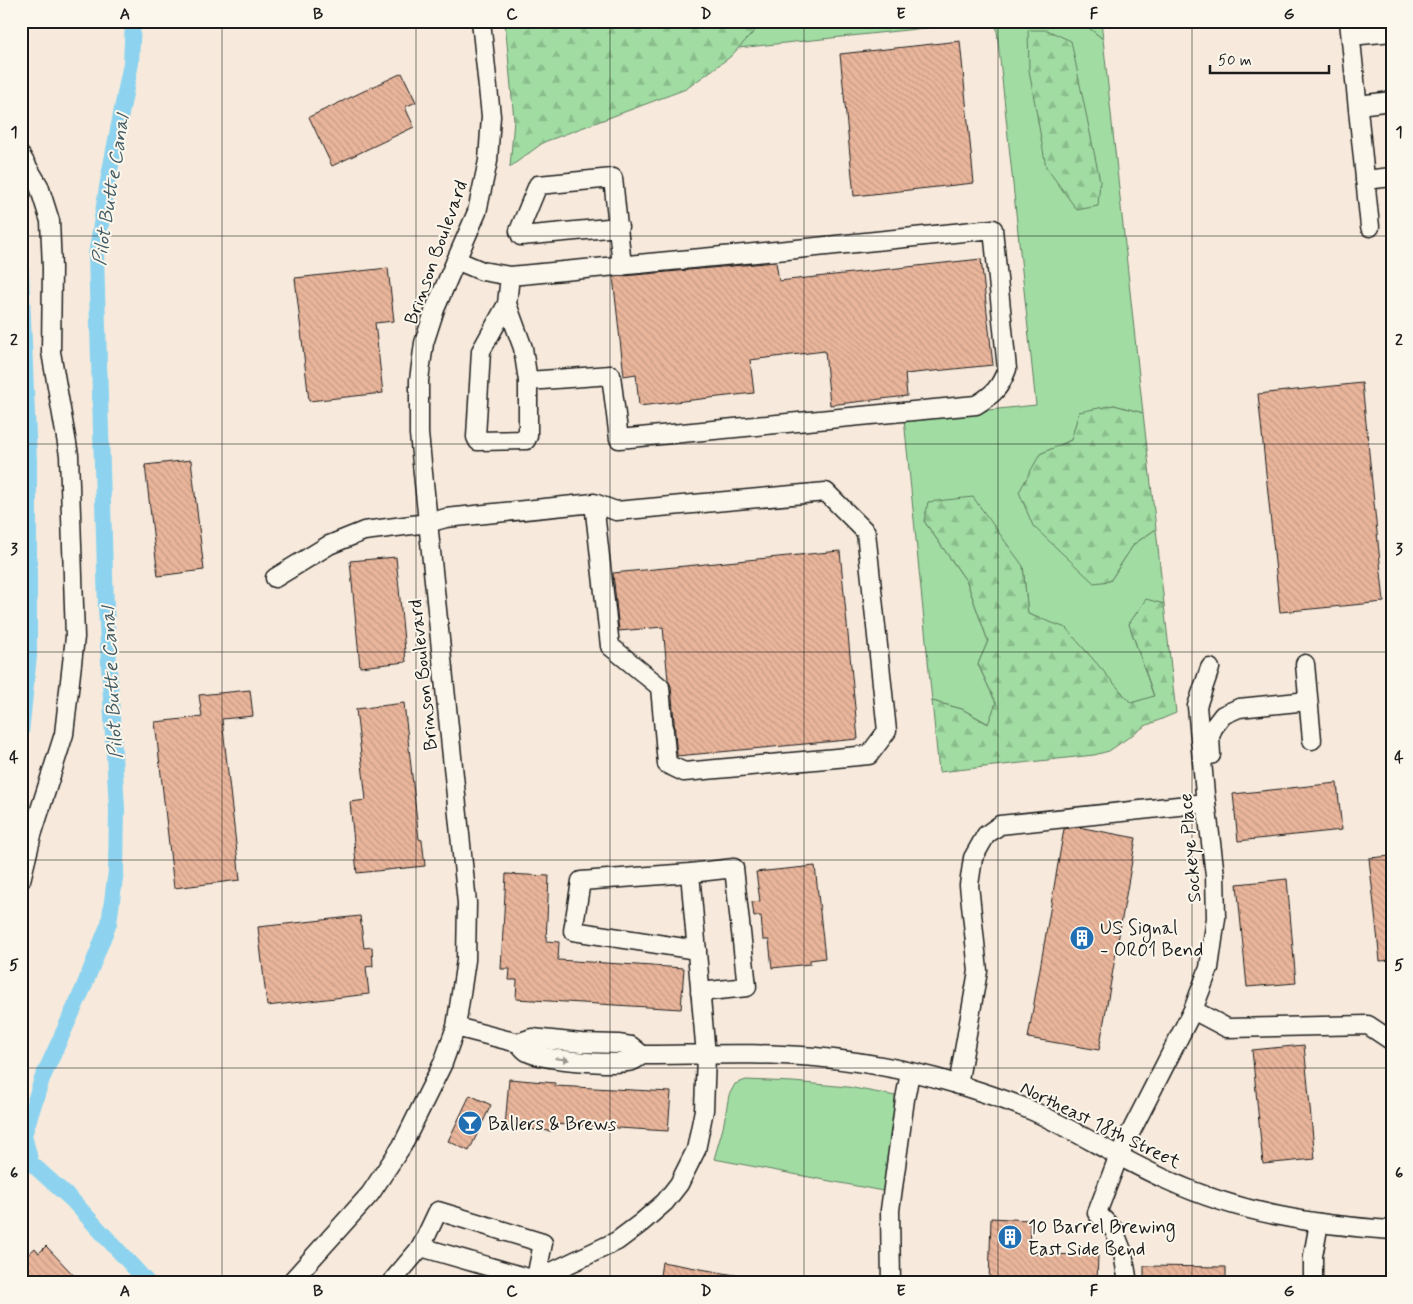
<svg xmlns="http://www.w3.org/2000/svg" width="1413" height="1304" viewBox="0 0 1413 1304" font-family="Mynerve,sans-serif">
	<defs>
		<pattern id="forest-firs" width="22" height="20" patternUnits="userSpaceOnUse" patternTransform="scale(1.25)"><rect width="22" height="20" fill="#a1dda3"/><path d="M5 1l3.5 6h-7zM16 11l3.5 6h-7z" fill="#8abd8c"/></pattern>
		<pattern id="building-back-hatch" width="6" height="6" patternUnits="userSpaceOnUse" patternTransform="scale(1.25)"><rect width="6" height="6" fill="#e9b59b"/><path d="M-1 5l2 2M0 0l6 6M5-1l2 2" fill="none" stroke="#c79b85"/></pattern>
	</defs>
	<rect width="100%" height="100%" fill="#f7eadc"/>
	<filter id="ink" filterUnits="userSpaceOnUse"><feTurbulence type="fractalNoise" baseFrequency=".02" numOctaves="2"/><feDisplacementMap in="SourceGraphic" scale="10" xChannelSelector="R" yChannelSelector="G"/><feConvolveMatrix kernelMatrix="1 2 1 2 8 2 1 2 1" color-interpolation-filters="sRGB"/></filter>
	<g filter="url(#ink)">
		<g fill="#a1dda3" stroke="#5e7c60">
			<polygon points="764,21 991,21 738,48"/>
			<polygon points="996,21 1086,21 1088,27 1103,39 1143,413 1114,405 1079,413 1071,440 1040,454 1110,581 1134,544 1156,529 1164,604 1146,600 1129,624 1154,697 1131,703 1066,629 1028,614 1023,566 924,521 967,582 988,641 978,664 996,703 989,724 962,709 932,701 904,419 1036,405"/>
			<polygon points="746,1080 793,1082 848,1087 901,1097 888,1192 714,1159 723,1128 729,1095 735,1084"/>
		</g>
		<g fill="url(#forest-firs)" stroke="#5e7c60">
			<polygon points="505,21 764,21 730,57 686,89 544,142 510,167 514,120"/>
			<polygon points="1086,21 1101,21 1103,39 1088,27"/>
			<polygon points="1028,30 1047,30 1071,41 1100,181 1098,206 1077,210 1046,167 1029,70"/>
			<polygon points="1114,405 1143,413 1156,529 1134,544 1110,581 1094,583 1033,526 1019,492 1040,454 1071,440 1079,412"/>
			<polygon points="973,497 1023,566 1028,614 1066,628 1131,703 1154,696 1129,624 1146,599 1164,604 1176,713 1145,726 1109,751 1094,755 939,772 932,701 962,709 988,724 996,703 978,664 988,641 967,582 924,521 928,502"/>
		</g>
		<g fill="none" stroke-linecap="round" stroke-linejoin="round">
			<g stroke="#8dd3ef" stroke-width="16">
				<polyline points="133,21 131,63 108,181 96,255 106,608 117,809 116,871 109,923 83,989 42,1079 24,1135 31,1163 72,1200 148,1283"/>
				<polyline points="21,271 29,460 29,656 21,733"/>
			</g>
		</g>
		<g fill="url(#building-back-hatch)" stroke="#1c1c1c">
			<polygon points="960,41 974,183 854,196 840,54"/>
			<polygon points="402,73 416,102 405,107 414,127 332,166 309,117"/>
			<polygon points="981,259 993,365 905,374 907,396 830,405 825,351 750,360 754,393 639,406 636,374 624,376 613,277 776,262 779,281"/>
			<polygon points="388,268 394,321 375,323 383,393 309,401 295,278"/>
			<polygon points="1362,383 1384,602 1280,612 1258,394"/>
			<polygon points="191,460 204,570 158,576 145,465"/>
			<polygon points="840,551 858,739 677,756 671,686 668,680 663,627 619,631 613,573"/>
			<polygon points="396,557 406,662 360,667 350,561"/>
			<polygon points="250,690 253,716 222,719 240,880 174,888 155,722 202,717 199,695"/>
			<polygon points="404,703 419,839 422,840 425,866 357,873 350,802 366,800 356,709"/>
			<polygon points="1337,783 1342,830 1238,841 1233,794"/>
			<polygon points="1078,827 1136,838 1099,1050 1028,1038 1064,829"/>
			<polygon points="1392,856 1392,960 1380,961 1369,858"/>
			<polygon points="815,866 825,958 810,960 810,964 772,968 769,940 763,940 761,916 754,917 752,902 760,901 756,872"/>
			<polygon points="506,874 549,876 546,941 559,942 558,960 684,968 681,1009 516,999 517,980 509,980 510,969 501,969"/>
			<polygon points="1287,879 1296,983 1247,987 1237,884"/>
			<polygon points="360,916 364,948 372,947 373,966 366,967 369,994 267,1006 258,927"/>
			<polygon points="1304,1045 1315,1159 1263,1164 1252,1050"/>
			<polygon points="509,1079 555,1083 555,1086 671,1092 668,1131 552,1124 551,1131 505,1127"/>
			<polygon points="470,1095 491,1105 469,1151 448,1141"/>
			<polygon points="991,1218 1030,1220 1029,1254 1098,1255 1097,1283 989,1283"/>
			<polygon points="46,1246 81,1283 36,1283 21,1267 21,1261 35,1248 39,1253"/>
			<polygon points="662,1262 740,1276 739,1283 659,1283"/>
			<polygon points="1144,1266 1226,1267 1226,1283 1144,1283"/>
		</g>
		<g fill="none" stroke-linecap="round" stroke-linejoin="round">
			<defs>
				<g id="minor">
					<polyline points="1349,21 1370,227"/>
					<polyline points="1351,36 1392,32"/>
					<polyline points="1358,105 1392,101"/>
					<polyline points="21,156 39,186 50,221 52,268 51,352 69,455 75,637 64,734 32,835 21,880"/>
					<polyline points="1365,180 1392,177"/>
					<polyline points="619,227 521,236 519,231 538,185 613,178 622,266"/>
					<path d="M456,260L482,271L510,276L787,250L993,229L1007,369C1000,388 993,395 976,405L619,439L611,375L528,381V436L526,440L478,441L476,437L481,351L507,304L510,276"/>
					<polyline points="507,304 523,348 528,381"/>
					<polyline points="275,578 329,545 364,531 428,523 446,518 594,503 616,511 826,492 866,532 887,731 869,755 684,772 667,764 660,687 610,646 594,503"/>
					<polyline points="1305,664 1312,740"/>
					<polyline points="1211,755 1210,737 1213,728 1223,715 1239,708 1308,701"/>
					<polyline points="697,950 573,931 581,881 690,873 734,868 747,987 700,992"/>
					<polyline points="1193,1010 1227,1028 1368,1025 1392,1041"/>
					<polyline points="456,1027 518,1043 532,1038 581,1043 618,1044 631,1046 642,1055"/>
					<path d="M518,1043C521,1045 523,1049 526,1051C538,1060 617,1066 632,1061C635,1060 639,1057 642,1055C699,1055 757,1052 815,1057C867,1062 922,1072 972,1089C993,1096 1015,1103 1035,1112C1080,1133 1122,1160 1167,1180C1238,1213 1315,1225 1392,1230"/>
					<polyline points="958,1085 978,971 969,885 973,858 986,835 1000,825 1206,803"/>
					<polyline points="421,1247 535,1280 617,1241 641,1223 665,1202 679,1184 696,1150 704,1110 706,1055 690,873"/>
					<polyline points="290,1283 370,1194 402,1146 443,1063 456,1027 466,960 467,903 419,434 419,380 424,343 435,309 477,212 488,161 491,116 481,21"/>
					<polyline points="398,1283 394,1279 421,1247 438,1211 543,1243 535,1283"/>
					<polyline points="891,1283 890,1210 905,1099 910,1073"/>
					<polyline points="1128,1283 1123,1253 1114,1230 1097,1213 1119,1155 1193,1010 1209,968 1216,918 1215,875 1205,794 1197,706 1210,668"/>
					<polyline points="1313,1283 1313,1256 1319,1223"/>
				</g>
			</defs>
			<use href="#minor" stroke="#1c1c1c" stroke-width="21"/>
			<use href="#minor" stroke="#fbf7ec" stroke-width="18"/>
		</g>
		<defs><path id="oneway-solid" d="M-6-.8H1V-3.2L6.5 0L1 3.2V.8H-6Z" transform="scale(1.25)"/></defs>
		<use fill="#97948e" href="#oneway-solid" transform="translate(562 1059) rotate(7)"/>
	</g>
	<path fill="none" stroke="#1c1c1c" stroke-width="1" stroke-opacity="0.55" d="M222,21V1283M416,21V1283M610,21V1283M804,21V1283M998,21V1283M1192,21V1283M21,236H1392M21,444H1392M21,652H1392M21,860H1392M21,1068H1392"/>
	<defs>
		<symbol id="building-disc" viewBox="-11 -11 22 22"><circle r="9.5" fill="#1f6fb2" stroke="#fbf7ec"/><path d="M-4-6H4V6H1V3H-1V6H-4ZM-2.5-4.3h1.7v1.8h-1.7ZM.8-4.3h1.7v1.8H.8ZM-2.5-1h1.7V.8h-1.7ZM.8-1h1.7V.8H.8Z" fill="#fff"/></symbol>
		<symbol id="bar-disc" viewBox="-11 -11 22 22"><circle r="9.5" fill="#1f6fb2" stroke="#fbf7ec"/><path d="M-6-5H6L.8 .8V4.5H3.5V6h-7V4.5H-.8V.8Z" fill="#fff"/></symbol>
	</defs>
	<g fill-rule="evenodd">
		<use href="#building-disc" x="1068" y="924" width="28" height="28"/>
		<use href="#bar-disc" x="456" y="1109" width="28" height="28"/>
		<use href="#building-disc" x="996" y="1223" width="28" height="28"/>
	</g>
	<g text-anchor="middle" stroke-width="4" stroke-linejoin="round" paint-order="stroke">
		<g font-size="19" fill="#1c1c1c" stroke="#fbf7ec">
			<text transform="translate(435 252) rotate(-70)" y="7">Brinson Boulevard</text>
			<text transform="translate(422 675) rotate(-96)" y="7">Brinson Boulevard</text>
			<text transform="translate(1189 848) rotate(-95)" y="7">Sockeye Place</text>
			<text transform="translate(1101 1124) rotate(26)" y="7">Northeast 18th Street</text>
		</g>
		<g font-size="19" fill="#1c1c1c" stroke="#fbf7ec" text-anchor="start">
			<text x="1100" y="934">US Signal<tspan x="1100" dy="22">- OR01 Bend</tspan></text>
			<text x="488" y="1130">Ballers &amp; Brews</text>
			<text x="1028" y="1233">10 Barrel Brewing<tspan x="1028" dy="22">East Side Bend</tspan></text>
		</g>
		<g font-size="20" font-style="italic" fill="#445c66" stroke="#fbf7ec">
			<text transform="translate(110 190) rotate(-81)" y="7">Pilot Butte Canal</text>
			<text transform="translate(111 683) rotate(-93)" y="7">Pilot Butte Canal</text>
		</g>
	</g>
	<rect width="1413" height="1304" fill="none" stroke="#fbf7ec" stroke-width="55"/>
	<path d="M1210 65v8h119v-8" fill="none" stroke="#1c1c1c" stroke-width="2.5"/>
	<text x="1218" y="65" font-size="15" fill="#1c1c1c" stroke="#fbf7ec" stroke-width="4" paint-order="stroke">50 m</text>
	<rect x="28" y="28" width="1358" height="1248" fill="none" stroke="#1c1c1c" stroke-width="2"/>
	<g font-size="16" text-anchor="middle" font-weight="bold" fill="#1c1c1c">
		<text x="125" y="19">A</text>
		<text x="318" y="19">B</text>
		<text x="512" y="19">C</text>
		<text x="706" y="19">D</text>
		<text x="901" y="19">E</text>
		<text x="1094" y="19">F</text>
		<text x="1289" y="19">G</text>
		<text x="14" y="137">1</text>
		<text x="1399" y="137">1</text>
		<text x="14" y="345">2</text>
		<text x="1399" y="345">2</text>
		<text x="14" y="554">3</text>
		<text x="1399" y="554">3</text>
		<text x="14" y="762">4</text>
		<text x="1399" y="762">4</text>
		<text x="14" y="970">5</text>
		<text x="1399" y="970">5</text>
		<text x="14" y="1178">6</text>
		<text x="1399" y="1178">6</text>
		<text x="125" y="1296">A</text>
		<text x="318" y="1296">B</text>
		<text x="512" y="1296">C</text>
		<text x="706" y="1296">D</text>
		<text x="901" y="1296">E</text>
		<text x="1094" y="1296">F</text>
		<text x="1289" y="1296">G</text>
	</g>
</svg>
